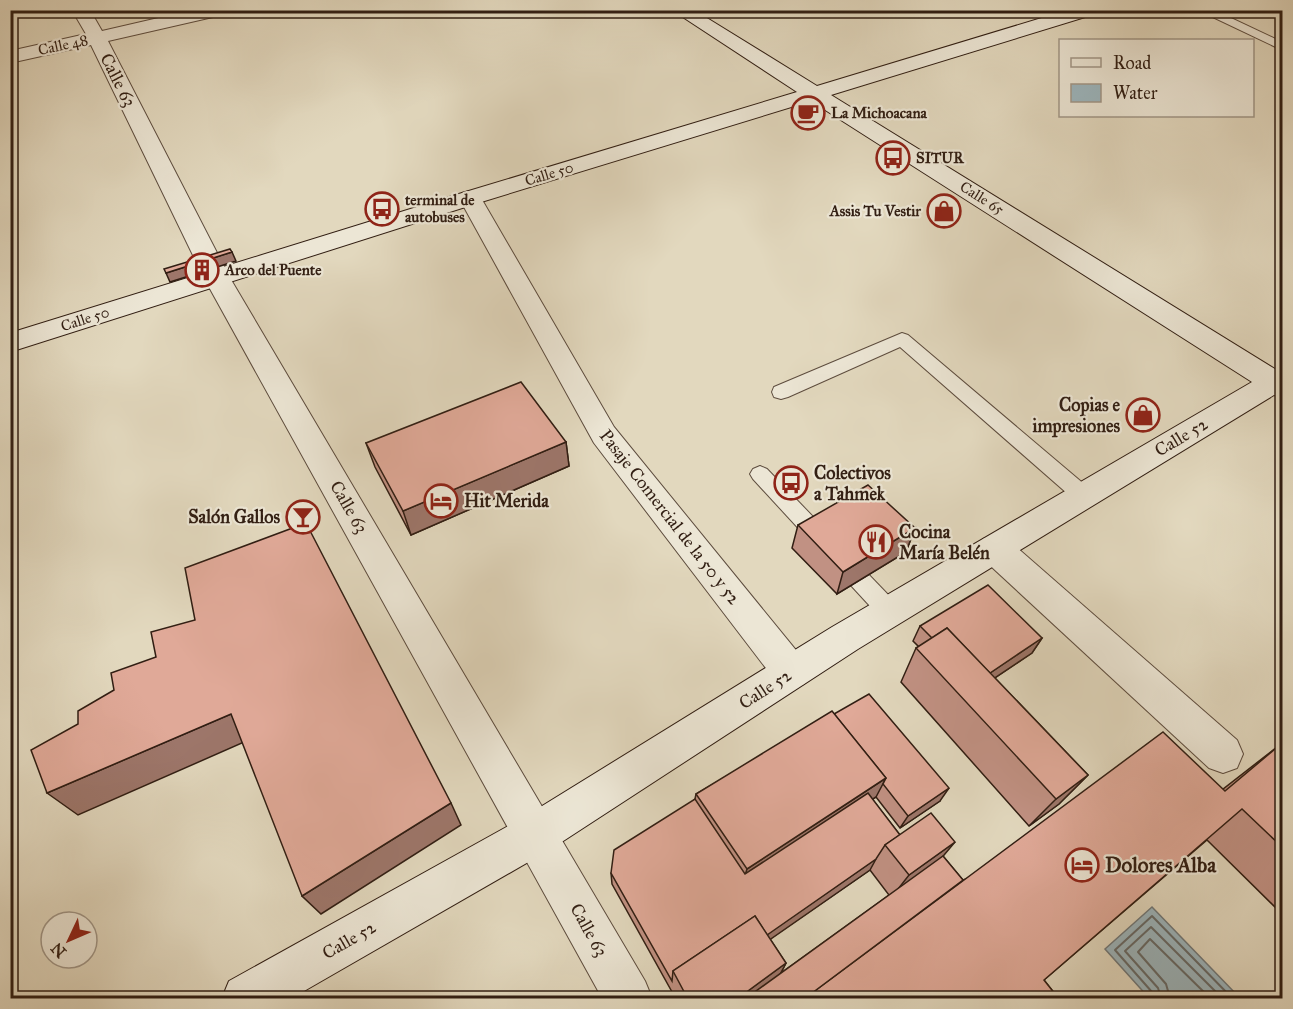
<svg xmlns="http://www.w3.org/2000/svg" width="1293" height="1009" viewBox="0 0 1293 1009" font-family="'IM FELL Great Primer',serif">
	<rect width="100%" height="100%" fill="#e2d8be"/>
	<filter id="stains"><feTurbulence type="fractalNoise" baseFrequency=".00333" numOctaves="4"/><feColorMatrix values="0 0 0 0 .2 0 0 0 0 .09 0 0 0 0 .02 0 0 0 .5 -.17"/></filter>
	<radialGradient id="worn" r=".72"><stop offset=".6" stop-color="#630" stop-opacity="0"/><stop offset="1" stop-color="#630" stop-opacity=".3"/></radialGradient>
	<polygon fill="#9cb6be" stroke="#71797a" stroke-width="1.5" points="1152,907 1238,996 1236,998 1149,998 1105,949"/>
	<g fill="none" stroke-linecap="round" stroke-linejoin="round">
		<g stroke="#666a68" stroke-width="2">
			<polyline points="1153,998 1152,992 1115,950 1152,916 1232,998"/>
			<polyline points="1161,998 1158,988 1125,951 1151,927 1222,998"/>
			<polyline points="1170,998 1166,984 1138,952 1150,939 1210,998"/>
		</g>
		<defs>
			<g id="service">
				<polygon points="1198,10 1214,10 1282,42 1282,50"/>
				<polygon points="902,333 908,335 1091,490 1094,496 1091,502 1084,504 1077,502 900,347 788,397 781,399 774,397 772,392 774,387"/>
				<polygon points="760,466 767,469 897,604 901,611 897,618 889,621 881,618 753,479 750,474 753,469"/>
			</g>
			<polygon id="pedestrian" points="470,191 478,193 481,198 614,427 804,660 809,672 804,684 791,688 778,684 594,443 459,198 462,193"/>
			<g id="minor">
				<polygon points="72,10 90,10 102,31 193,10 229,10 226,14 108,41 230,278 645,981 652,998 602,998 204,278 91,45 10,63 10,51 86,34"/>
				<polygon points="995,535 1007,539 1237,740 1243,754 1237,768 1223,773 1209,768 983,559 978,549 983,539"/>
			</g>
			<polygon id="secondary" points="672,10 694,10 817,86 1068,10 1098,10 1095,14 831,95 1275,369 1282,367 1282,397 1274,395 858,649 551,849 292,998 222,998 229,981 521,819 832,627 1252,382 811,101 478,203 10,352 10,333 462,193 797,92"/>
		</defs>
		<use href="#service" stroke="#5d4c3e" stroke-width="2"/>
		<use href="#pedestrian" stroke="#5d4c3e" stroke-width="2"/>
		<use href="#minor" stroke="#5d4c3e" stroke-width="2"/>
		<use href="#secondary" stroke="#311e13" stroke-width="2"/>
		<use href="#service" fill="#ece6d5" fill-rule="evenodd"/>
		<use href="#pedestrian" fill="#ece6d5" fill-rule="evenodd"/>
		<use href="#minor" fill="#ece6d5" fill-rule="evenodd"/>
		<use href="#secondary" fill="#ece6d5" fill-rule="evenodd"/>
	</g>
	<g fill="#c19183" stroke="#311e13" stroke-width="1.5" fill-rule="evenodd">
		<polygon points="566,442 569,466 411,535 375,467 366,443"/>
		<polygon points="798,525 915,528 906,552 837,594 792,548"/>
		<polygon points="920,626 1042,638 1032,653 995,678 1088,775 1059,804 1029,826 901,682 916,648 919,647 913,641"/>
		<path d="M834,714L940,801L900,828L876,797L872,799L900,835L943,856L963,880L1223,789L1281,744L1282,746V914L1207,840L1044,980L1059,999H676L612,884L611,873L695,799L696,794ZM870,870L889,895L781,973L786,963L770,939Z"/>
	</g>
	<g fill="#9d766a" stroke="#311e13" stroke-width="1.5">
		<polygon points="232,252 236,261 170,282 166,273"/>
		<polygon points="566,442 569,466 411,535 403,511"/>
		<polygon points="915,528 906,552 837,594 843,572"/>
		<polygon points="1042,638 1032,653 966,697 975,683"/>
		<polygon points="231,714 251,739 78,815 47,793"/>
		<polygon points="1088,775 1059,804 1029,826 1056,799"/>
		<polygon points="886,778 876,797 742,885 747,869"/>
		<polygon points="949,788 940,801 900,828 908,816"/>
		<polygon points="451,803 461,825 321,914 302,896"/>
		<polygon points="955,842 934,867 891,898 909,875"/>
		<polygon points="876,859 870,870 755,950 759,940"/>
		<polygon points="786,963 776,982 753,999 737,999"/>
	</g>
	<g fill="#e0a998" stroke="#311e13" stroke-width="1.5">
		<polygon points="230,249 232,252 166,273 164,269"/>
		<polygon points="521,382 566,442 403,511 366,443"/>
		<polygon points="868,485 915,528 843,572 798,525"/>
		<polygon points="306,523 451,803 302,896 231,714 47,793 31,750 78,724 78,711 114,690 111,673 156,657 151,632 195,620 185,568"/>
		<polygon points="988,585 1042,638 990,673 947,628 932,638 920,626"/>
		<polygon points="947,628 1088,775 1056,799 916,648"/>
		<polygon points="869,694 949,788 908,816 883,784 886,778 834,714"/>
		<polygon points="832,711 886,778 747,869 696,794"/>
		<polygon points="1163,732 1225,791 1281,744 1282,746 1282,847 1242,809 1044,980 1059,999 804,999"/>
		<polygon points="868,793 900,835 885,845 876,859 767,935 755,916 673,971 672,981 611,873 614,850 695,799 745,874"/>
		<polygon points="931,813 955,842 909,875 885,845"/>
		<polygon points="943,856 963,880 804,999 745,999"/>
		<polygon points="755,916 786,963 737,999 688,999 673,971"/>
	</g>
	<defs>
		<symbol id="cafe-ring" viewBox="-11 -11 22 22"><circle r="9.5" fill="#ece6d5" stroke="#8f2418" stroke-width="1.5"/><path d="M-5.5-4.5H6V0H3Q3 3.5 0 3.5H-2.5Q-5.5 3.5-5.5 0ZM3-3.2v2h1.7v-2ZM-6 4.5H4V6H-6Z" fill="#8f2418"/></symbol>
		<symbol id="bus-ring" viewBox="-11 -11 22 22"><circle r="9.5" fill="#ece6d5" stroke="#8f2418" stroke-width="1.5"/><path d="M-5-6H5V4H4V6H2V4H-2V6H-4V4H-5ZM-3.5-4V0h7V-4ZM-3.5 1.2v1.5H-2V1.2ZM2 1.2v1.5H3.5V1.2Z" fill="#8f2418"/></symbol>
		<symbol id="shop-ring" viewBox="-11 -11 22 22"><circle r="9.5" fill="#ece6d5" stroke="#8f2418" stroke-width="1.5"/><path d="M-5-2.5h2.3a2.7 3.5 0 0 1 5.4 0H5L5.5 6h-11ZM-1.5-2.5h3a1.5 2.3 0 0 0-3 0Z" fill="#8f2418"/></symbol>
		<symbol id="building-ring" viewBox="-11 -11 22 22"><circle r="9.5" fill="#ece6d5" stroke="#8f2418" stroke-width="1.5"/><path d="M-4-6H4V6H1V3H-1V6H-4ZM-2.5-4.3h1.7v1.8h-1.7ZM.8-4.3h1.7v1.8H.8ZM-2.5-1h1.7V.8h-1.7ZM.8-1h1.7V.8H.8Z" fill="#8f2418"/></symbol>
		<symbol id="hotel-ring" viewBox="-11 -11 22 22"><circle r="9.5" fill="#ece6d5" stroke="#8f2418" stroke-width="1.5"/><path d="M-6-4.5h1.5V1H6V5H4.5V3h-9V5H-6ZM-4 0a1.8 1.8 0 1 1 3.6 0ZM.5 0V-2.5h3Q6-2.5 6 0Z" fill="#8f2418"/></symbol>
		<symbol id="bar-ring" viewBox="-11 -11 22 22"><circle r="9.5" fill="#ece6d5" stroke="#8f2418" stroke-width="1.5"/><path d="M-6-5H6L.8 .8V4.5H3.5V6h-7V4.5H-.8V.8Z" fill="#8f2418"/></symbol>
		<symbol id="restaurant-ring" viewBox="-11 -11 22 22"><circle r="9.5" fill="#ece6d5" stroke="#8f2418" stroke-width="1.5"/><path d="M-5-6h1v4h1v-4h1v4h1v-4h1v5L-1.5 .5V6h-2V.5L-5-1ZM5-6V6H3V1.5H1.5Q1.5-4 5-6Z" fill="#8f2418"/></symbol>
	</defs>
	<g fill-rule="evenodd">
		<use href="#cafe-ring" x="789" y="94" width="38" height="38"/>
		<use href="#bus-ring" x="874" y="139" width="38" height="38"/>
		<use href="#bus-ring" x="363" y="190" width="38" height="38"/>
		<use href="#shop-ring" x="925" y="192" width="38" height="38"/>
		<use href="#building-ring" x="183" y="251" width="38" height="38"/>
		<use href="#shop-ring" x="1124" y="396" width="38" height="38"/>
		<use href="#bus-ring" x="772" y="464" width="38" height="38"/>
		<use href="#hotel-ring" x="422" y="482" width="38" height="38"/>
		<use href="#bar-ring" x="284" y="498" width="38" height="38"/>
		<use href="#restaurant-ring" x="857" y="523" width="38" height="38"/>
		<use href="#hotel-ring" x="1063" y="846" width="38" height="38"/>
	</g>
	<g text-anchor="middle" stroke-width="4.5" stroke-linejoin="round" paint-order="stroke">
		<g font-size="15" fill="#311e13" stroke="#ece6d5">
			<text transform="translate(63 45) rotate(-12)" y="5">Calle 48</text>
			<text transform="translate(549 174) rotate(-17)" y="5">Calle 50</text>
			<text transform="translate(982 198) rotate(32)" y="5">Calle 65</text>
			<text transform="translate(85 319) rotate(-18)" y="5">Calle 50</text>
		</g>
		<g font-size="15" font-weight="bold" fill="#311e13" stroke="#ece6d5" text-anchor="start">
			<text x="831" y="118">La Michoacana</text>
			<text x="916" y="163">SITUR</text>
			<text x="405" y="205">terminal de<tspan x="405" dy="17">autobuses</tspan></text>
			<text x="921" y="216" text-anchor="end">Assis Tu Vestir</text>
			<text x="225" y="275">Arco del Puente</text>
		</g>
		<g font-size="18" fill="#311e13" stroke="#ece6d5">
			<text transform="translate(118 80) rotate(63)" y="6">Calle 63</text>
			<text transform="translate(1181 437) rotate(-31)" y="6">Calle 52</text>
			<text transform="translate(349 507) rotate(60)" y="6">Calle 63</text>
			<text transform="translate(670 517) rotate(52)" y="6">Pasaje Comercial de la 50 y 52</text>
			<text transform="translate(765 689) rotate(-33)" y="6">Calle 52</text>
			<text transform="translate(589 930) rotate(61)" y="6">Calle 63</text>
			<text transform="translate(349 940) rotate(-30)" y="6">Calle 52</text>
		</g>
		<g font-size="18" font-weight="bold" fill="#311e13" stroke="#ece6d5" text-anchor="start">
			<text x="1120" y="411" text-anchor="end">Copias e<tspan x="1120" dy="21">impresiones</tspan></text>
			<text x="814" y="479">Colectivos<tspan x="814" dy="21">a Tahmek</tspan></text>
			<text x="464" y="507">Hit Merida</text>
			<text x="280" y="523" text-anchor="end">Salón Gallos</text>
			<text x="899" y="538">Cocina<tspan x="899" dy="21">María Belén</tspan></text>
		</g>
		<g font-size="21" font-weight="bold" fill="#311e13" stroke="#ece6d5" text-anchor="start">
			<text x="1105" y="872">Dolores Alba</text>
		</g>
	</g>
	<rect width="1293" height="1009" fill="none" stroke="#e2d8be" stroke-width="36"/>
	<rect x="12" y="12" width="1269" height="985" fill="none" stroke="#311e13" stroke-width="3"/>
	<rect x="18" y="18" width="1257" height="973" fill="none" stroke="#311e13" stroke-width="1.5"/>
	<rect x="1059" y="39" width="195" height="78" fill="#ece6d5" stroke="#a19687" stroke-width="1.5"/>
	<rect x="1071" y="58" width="30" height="9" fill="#ece6d5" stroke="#a19687" stroke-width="1.5"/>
	<text x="1113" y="69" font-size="18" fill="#311e13">Road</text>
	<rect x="1071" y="84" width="30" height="18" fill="#9cb6be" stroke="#a19687" stroke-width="1.5"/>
	<text x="1113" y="99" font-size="18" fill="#311e13">Water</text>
	<g transform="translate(69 940) rotate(226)"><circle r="28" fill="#ece6d5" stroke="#a19687" stroke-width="1.5"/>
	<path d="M0-4.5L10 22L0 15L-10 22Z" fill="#8f2418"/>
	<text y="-9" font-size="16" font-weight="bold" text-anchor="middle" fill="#311e13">N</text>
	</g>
	<rect width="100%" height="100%" filter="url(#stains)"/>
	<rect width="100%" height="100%" fill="url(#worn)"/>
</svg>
